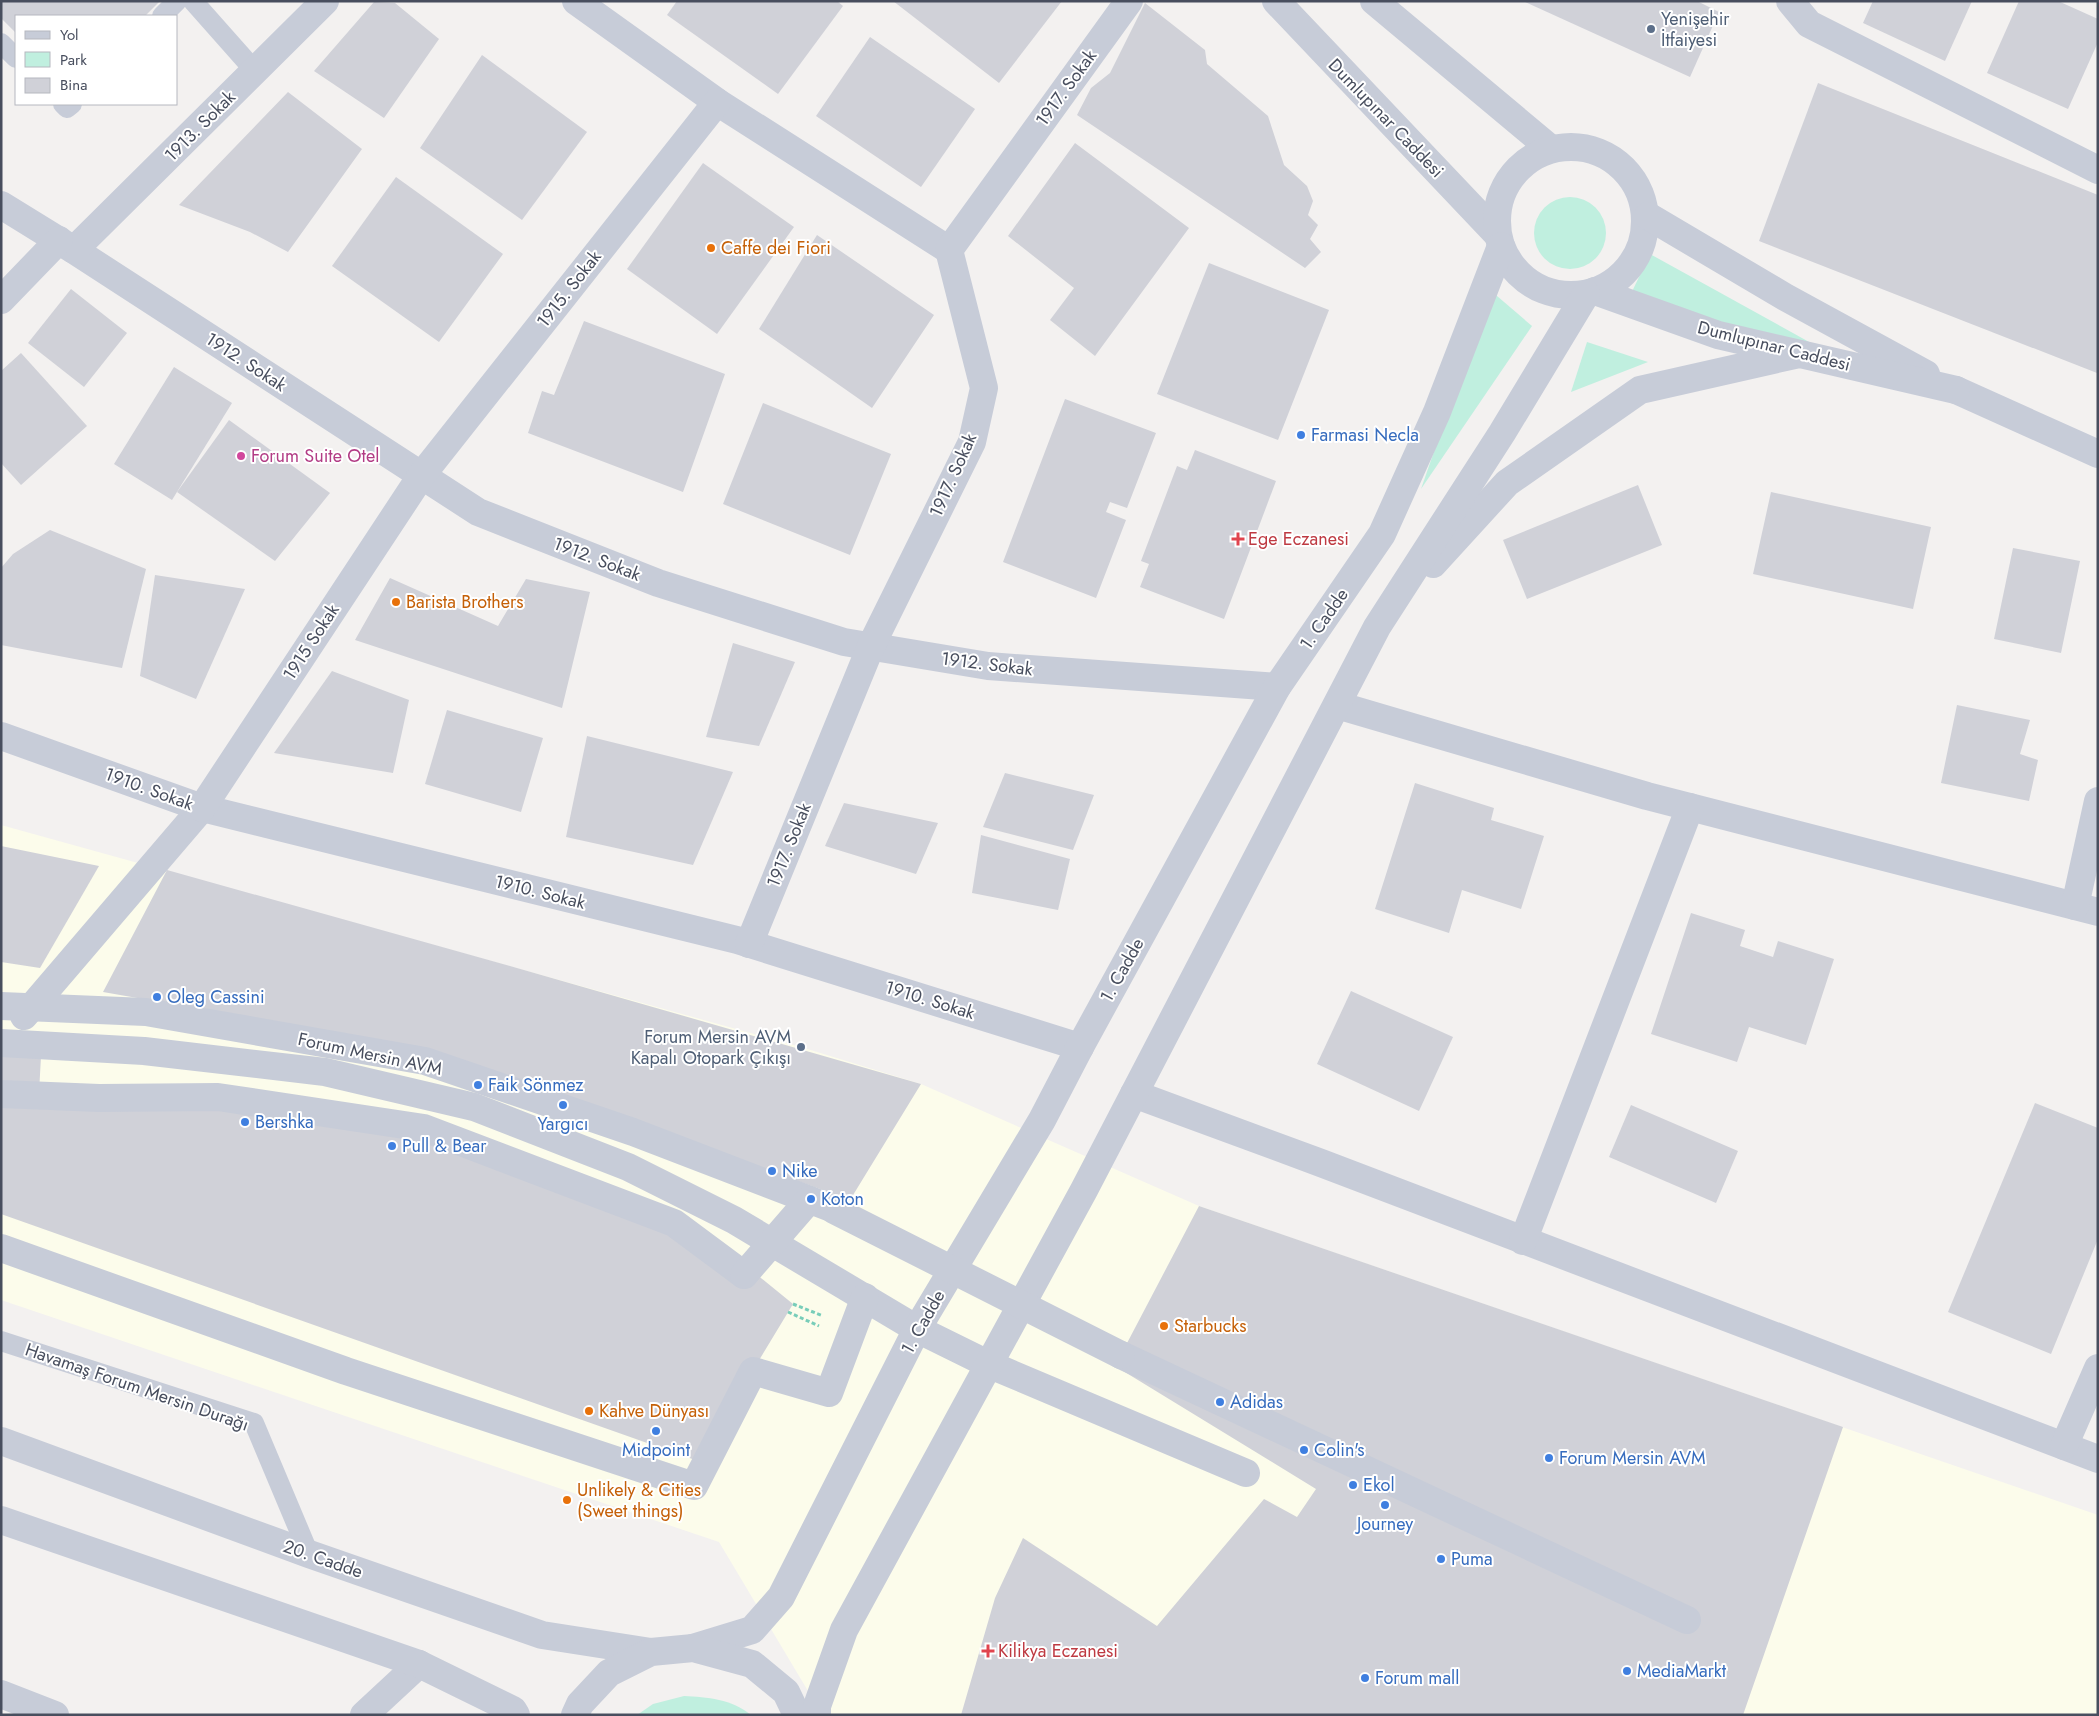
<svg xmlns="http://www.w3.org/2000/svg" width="2099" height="1716" viewBox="0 0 2099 1716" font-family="Jost,sans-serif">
	<rect width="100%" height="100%" fill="#f3f1f0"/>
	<polygon fill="#fcfceb" points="1,825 801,1047 921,1084 1199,1206 2098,1515 2098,1715 825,1715 817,1706 719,1542 1,1300"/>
	<g fill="#c0efdf">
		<circle cx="1570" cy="233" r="36"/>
		<polygon points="1650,254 1811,343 1628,300"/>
		<polygon points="1490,290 1532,326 1421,489"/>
		<polygon points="1587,342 1648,362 1571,392"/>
		<path d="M684,1696C707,1697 732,1699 751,1715H637L653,1704Z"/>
	</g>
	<g fill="#d0d1d8">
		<polygon points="1,1 160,1 145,16 16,16 16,33 1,18"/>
		<polygon points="677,1 837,1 843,6 778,94 667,15"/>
		<polygon points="893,1 1062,1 999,83"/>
		<polygon points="1523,1 1697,1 1719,12 1690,77"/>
		<polygon points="1873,1 1972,1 1945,61 1863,23"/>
		<polygon points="2019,1 2058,1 2098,19 2098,42 2068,109 1987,73"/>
		<polygon points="374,2 395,3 439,39 384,118 314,71"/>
		<polygon points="1145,3 1205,50 1207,64 1268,116 1284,165 1307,186 1313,201 1308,215 1318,225 1310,239 1321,252 1305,268 1077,115 1091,88 1110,73"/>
		<polygon points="870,37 975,109 921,187 816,116"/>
		<polygon points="482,55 587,132 522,220 420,148"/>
		<polygon points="1818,83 2098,195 2097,373 1759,241"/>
		<polygon points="288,92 362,149 288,252 250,232 179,205"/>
		<polygon points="1075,143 1189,228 1095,356 1050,320 1074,288 1008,236"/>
		<polygon points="703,163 794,227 717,334 627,269"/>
		<polygon points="396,177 503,254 439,342 332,266"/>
		<polygon points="817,235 934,315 872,408 759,329"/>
		<polygon points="1209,263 1329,310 1278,440 1157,394"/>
		<polygon points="71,289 127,333 84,387 28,343"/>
		<polygon points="584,321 725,374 683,492 528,433 542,391 554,395"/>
		<polygon points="21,353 87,426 21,485 1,463 1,371"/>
		<polygon points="174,367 232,403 172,500 114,464"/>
		<polygon points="1065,399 1156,433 1127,508 1110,502 1106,512 1126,520 1096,598 1003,562"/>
		<polygon points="763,403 891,454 850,555 723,504"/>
		<polygon points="229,420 330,493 275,561 177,492"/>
		<polygon points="1195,450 1276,481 1224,619 1140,587 1149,564 1141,561 1177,466 1187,470"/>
		<polygon points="1638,485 1662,545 1527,599 1503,540"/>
		<polygon points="1771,492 1931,527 1913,609 1753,574"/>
		<polygon points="50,530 146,569 122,668 1,645 1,568 13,554"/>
		<polygon points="2013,548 2080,561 2061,653 1994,639"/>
		<polygon points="155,575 245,589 196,699 140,676"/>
		<polygon points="390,578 498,626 526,579 590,592 562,708 355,640"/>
		<polygon points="733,643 795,662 759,746 706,737"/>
		<polygon points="332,671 409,700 393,773 274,753"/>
		<polygon points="1957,705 2030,720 2020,754 2038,760 2029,801 1941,783"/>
		<polygon points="447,710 543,738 521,812 425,784"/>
		<polygon points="587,736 733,772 693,865 566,837"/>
		<polygon points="1005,773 1094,795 1073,850 983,827"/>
		<polygon points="1415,783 1494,808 1491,820 1544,836 1521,909 1462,890 1449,933 1375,909"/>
		<polygon points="844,803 938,823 916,874 825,846"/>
		<polygon points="981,835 1070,859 1058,910 972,893"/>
		<polygon points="1,846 99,866 40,968 1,962"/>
		<polygon points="167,870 510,966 921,1084 850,1200 508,1075 309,1028 103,992"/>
		<polygon points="1691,913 1745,930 1740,946 1773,957 1778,941 1834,959 1806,1045 1749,1027 1737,1062 1651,1034"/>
		<polygon points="1351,991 1453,1037 1419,1111 1317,1064"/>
		<polygon points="1,1054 41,1056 39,1093 422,1118 681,1213 793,1304 698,1461 1,1214"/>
		<polygon points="2035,1103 2098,1128 2098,1239 2051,1354 1948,1312"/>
		<polygon points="1631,1105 1738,1151 1716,1203 1609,1157"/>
		<polygon points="1199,1206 1843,1427 1743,1715 961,1715 995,1598 1023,1538 1157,1626 1264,1499 1297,1517 1316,1489 1115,1366"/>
	</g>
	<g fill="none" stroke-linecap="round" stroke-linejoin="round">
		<g stroke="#78cdb9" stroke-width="3" stroke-dasharray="4 2.5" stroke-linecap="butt">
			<polyline points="793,1304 823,1316"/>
			<polyline points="788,1312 819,1326"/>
		</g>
		<g stroke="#c7ccd8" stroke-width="20">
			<polyline points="193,1 255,71"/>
			<polyline points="162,16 177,1"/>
			<polyline points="1,43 16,58"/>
			<polyline points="63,104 67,108 72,104"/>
			<polyline points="1,1341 254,1423 309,1554"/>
		</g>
		<g stroke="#c7ccd8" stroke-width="28">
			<polyline points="1,1006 146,1012 425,1061 633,1132 831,1208"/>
			<polyline points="24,1016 202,808"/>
			<polyline points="1,1043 144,1051 325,1072 474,1107 628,1167 734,1220 917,1329 988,1364 1246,1473"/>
			<polyline points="1,1094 99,1098 218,1097 424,1128 674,1223 744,1275"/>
			<polyline points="1,1248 346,1371 694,1486 753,1371 829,1393 865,1297"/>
			<polyline points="1121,1355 1687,1620"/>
			<polyline points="364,1715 419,1664"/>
		</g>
		<g stroke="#c7ccd8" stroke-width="28">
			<polyline points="576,1 717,102 949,250"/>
			<polyline points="1790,1 1809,24 2098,170"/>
			<polyline points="1,205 74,250 478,512 658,583 844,642 988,666 1277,687"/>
			<polyline points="74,250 325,1"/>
			<polyline points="1,300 59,240"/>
			<polyline points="1956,390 2098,454"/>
			<polyline points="1337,705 1647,796 2098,912"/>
			<polyline points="1,736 202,808 737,940 1080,1047"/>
			<polyline points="202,808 421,476 717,102"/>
			<polyline points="2075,906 2098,801"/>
			<polyline points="749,944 871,646 972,442 984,388 949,250 1129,1"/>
			<polyline points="1134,1094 1321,1163 2098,1459"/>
			<polyline points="1523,1241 1690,807"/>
			<polyline points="2064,1446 2098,1368"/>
			<polyline points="1,1694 55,1715"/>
		</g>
		<g stroke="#c7ccd8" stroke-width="28">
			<polyline points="1276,1 1497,234"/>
			<polyline points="1374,1 1551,149"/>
			<circle cx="1571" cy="221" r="74"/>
			<polyline points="1648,216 1785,297 1926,374"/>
			<polyline points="1595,291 1718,335 1956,390"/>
			<polyline points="1433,564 1507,483 1640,390 1799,354"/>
			<polyline points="1,1441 309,1554 542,1635 651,1652"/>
			<polyline points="1,1520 419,1664 513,1710 516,1715"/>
			<polyline points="693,1648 752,1630 781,1597 917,1329 1042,1120 1080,1047 1277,687 1382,534 1437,412 1501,246"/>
			<polyline points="575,1715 580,1704 609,1673 651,1652 693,1648 752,1664 786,1692 797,1715"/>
			<polyline points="817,1715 817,1706 844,1630 1084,1190 1377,627 1502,433 1586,294"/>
		</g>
		<g stroke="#c7ccd8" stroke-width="28">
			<polyline points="834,1210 1121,1355"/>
			<polyline points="744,1275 809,1200"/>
		</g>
	</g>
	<g fill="#5c6f8a" stroke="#fff" stroke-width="2">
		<circle cx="1651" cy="29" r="5"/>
		<circle cx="801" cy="1047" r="5"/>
	</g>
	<g fill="#e8710a" stroke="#fff" stroke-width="2">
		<circle cx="711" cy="248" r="5"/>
		<circle cx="396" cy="602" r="5"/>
		<circle cx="1164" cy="1326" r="5"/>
		<circle cx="589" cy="1411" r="5"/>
		<circle cx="567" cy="1500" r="5"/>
	</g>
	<g fill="#3f7fe0" stroke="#fff" stroke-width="2">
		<circle cx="1301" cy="435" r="5"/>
		<circle cx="157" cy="997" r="5"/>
		<circle cx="478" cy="1085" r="5"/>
		<circle cx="563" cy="1105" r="5"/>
		<circle cx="245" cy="1122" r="5"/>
		<circle cx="392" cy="1146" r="5"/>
		<circle cx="772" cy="1171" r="5"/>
		<circle cx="811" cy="1199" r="5"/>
		<circle cx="1220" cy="1402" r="5"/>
		<circle cx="656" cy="1431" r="5"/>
		<circle cx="1304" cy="1450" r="5"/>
		<circle cx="1549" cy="1458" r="5"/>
		<circle cx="1353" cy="1485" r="5"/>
		<circle cx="1385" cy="1505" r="5"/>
		<circle cx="1441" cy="1559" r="5"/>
		<circle cx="1627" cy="1671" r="5"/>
		<circle cx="1365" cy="1678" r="5"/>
	</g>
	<circle fill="#d1479c" stroke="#fff" stroke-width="2" cx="241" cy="456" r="5"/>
	<g fill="#e0444e" stroke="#fff" stroke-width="2">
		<path d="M1235.5 531.5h5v5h5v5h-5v5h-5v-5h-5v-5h5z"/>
		<path d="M985.5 1643.5h5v5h5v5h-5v5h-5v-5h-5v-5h5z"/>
	</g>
	<g text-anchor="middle" stroke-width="4" stroke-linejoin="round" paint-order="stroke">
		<g font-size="18" fill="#4e5e75" stroke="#fff" text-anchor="start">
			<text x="1661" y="25">Yenişehir<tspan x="1661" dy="21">İtfaiyesi</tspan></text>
			<text x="791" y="1043" text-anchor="end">Forum Mersin AVM<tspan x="791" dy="21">Kapalı Otopark Çıkışı</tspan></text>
		</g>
		<g font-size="18" fill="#484e5e" stroke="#fff">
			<text transform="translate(1066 88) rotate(-54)" y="6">1917. Sokak</text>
			<text transform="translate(1386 118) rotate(46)" y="6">Dumlupınar Caddesi</text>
			<text transform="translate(200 126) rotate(-45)" y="6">1913. Sokak</text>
			<text transform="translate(569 289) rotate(-52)" y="6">1915. Sokak</text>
			<text transform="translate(1774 346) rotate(14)" y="6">Dumlupınar Caddesi</text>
			<text transform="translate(246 362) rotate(33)" y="6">1912. Sokak</text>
			<text transform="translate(953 475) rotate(-66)" y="6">1917. Sokak</text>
			<text transform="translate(597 559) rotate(21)" y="6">1912. Sokak</text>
			<text transform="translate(1324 619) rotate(-55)" y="6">1. Cadde</text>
			<text transform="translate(311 642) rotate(-57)" y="6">1915 Sokak</text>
			<text transform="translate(987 664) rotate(7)" y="6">1912. Sokak</text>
			<text transform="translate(149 789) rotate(20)" y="6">1910. Sokak</text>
			<text transform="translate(789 845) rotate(-68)" y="6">1917. Sokak</text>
			<text transform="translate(540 892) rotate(14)" y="6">1910. Sokak</text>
			<text transform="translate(1122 970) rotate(-61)" y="6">1. Cadde</text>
			<text transform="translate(930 1000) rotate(17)" y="6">1910. Sokak</text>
			<text transform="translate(370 1054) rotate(12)" y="6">Forum Mersin AVM</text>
			<text transform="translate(923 1322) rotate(-61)" y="6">1. Cadde</text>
			<text transform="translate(137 1387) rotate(19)" y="6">Havamaş Forum Mersin Durağı</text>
			<text transform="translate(323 1559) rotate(19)" y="6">20. Cadde</text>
		</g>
		<g font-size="18" fill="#c56008" stroke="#fff" text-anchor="start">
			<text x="721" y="254">Caffe dei Fiori</text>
			<text x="406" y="608">Barista Brothers</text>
			<text x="1174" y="1332">Starbucks</text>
			<text x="599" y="1417">Kahve Dünyası</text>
			<text x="577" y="1496">Unlikely &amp; Cities<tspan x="577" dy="21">(Sweet things)</tspan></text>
		</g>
		<g font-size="18" fill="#366cbe" stroke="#fff" text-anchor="start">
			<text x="1311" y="441">Farmasi Necla</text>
			<text x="167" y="1003">Oleg Cassini</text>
			<text x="488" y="1091">Faik Sönmez</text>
			<text x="255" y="1128">Bershka</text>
			<text x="563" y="1130" text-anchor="middle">Yargıcı</text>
			<text x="402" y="1152">Pull &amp; Bear</text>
			<text x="782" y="1177">Nike</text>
			<text x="821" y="1205">Koton</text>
			<text x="1230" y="1408">Adidas</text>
			<text x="656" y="1456" text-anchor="middle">Midpoint</text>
			<text x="1314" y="1456">Colin's</text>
			<text x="1559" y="1464">Forum Mersin AVM</text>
			<text x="1363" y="1491">Ekol</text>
			<text x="1385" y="1530" text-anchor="middle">Journey</text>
			<text x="1451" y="1565">Puma</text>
			<text x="1637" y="1677">MediaMarkt</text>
			<text x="1375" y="1684">Forum mall</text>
		</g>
		<g font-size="18" fill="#b23c85" stroke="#fff" text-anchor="start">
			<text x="251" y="462">Forum Suite Otel</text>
		</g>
		<g font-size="18" fill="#be3a42" stroke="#fff" text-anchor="start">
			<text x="1248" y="545">Ege Eczanesi</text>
			<text x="998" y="1657">Kilikya Eczanesi</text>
		</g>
	</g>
	<rect width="2099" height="1716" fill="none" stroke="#484e5e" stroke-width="5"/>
	<rect x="15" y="15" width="162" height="90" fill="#ffffff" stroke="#b6b8bf"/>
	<rect x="25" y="31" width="25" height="8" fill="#c7ccd8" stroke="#b6b8bf"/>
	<text x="60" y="40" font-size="15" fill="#484e5e">Yol</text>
	<rect x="25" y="52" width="25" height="15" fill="#c0efdf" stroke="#b6b8bf"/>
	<text x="60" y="65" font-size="15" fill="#484e5e">Park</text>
	<rect x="25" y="78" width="25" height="15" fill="#d0d1d8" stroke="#b6b8bf"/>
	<text x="60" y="90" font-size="15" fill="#484e5e">Bina</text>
</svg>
